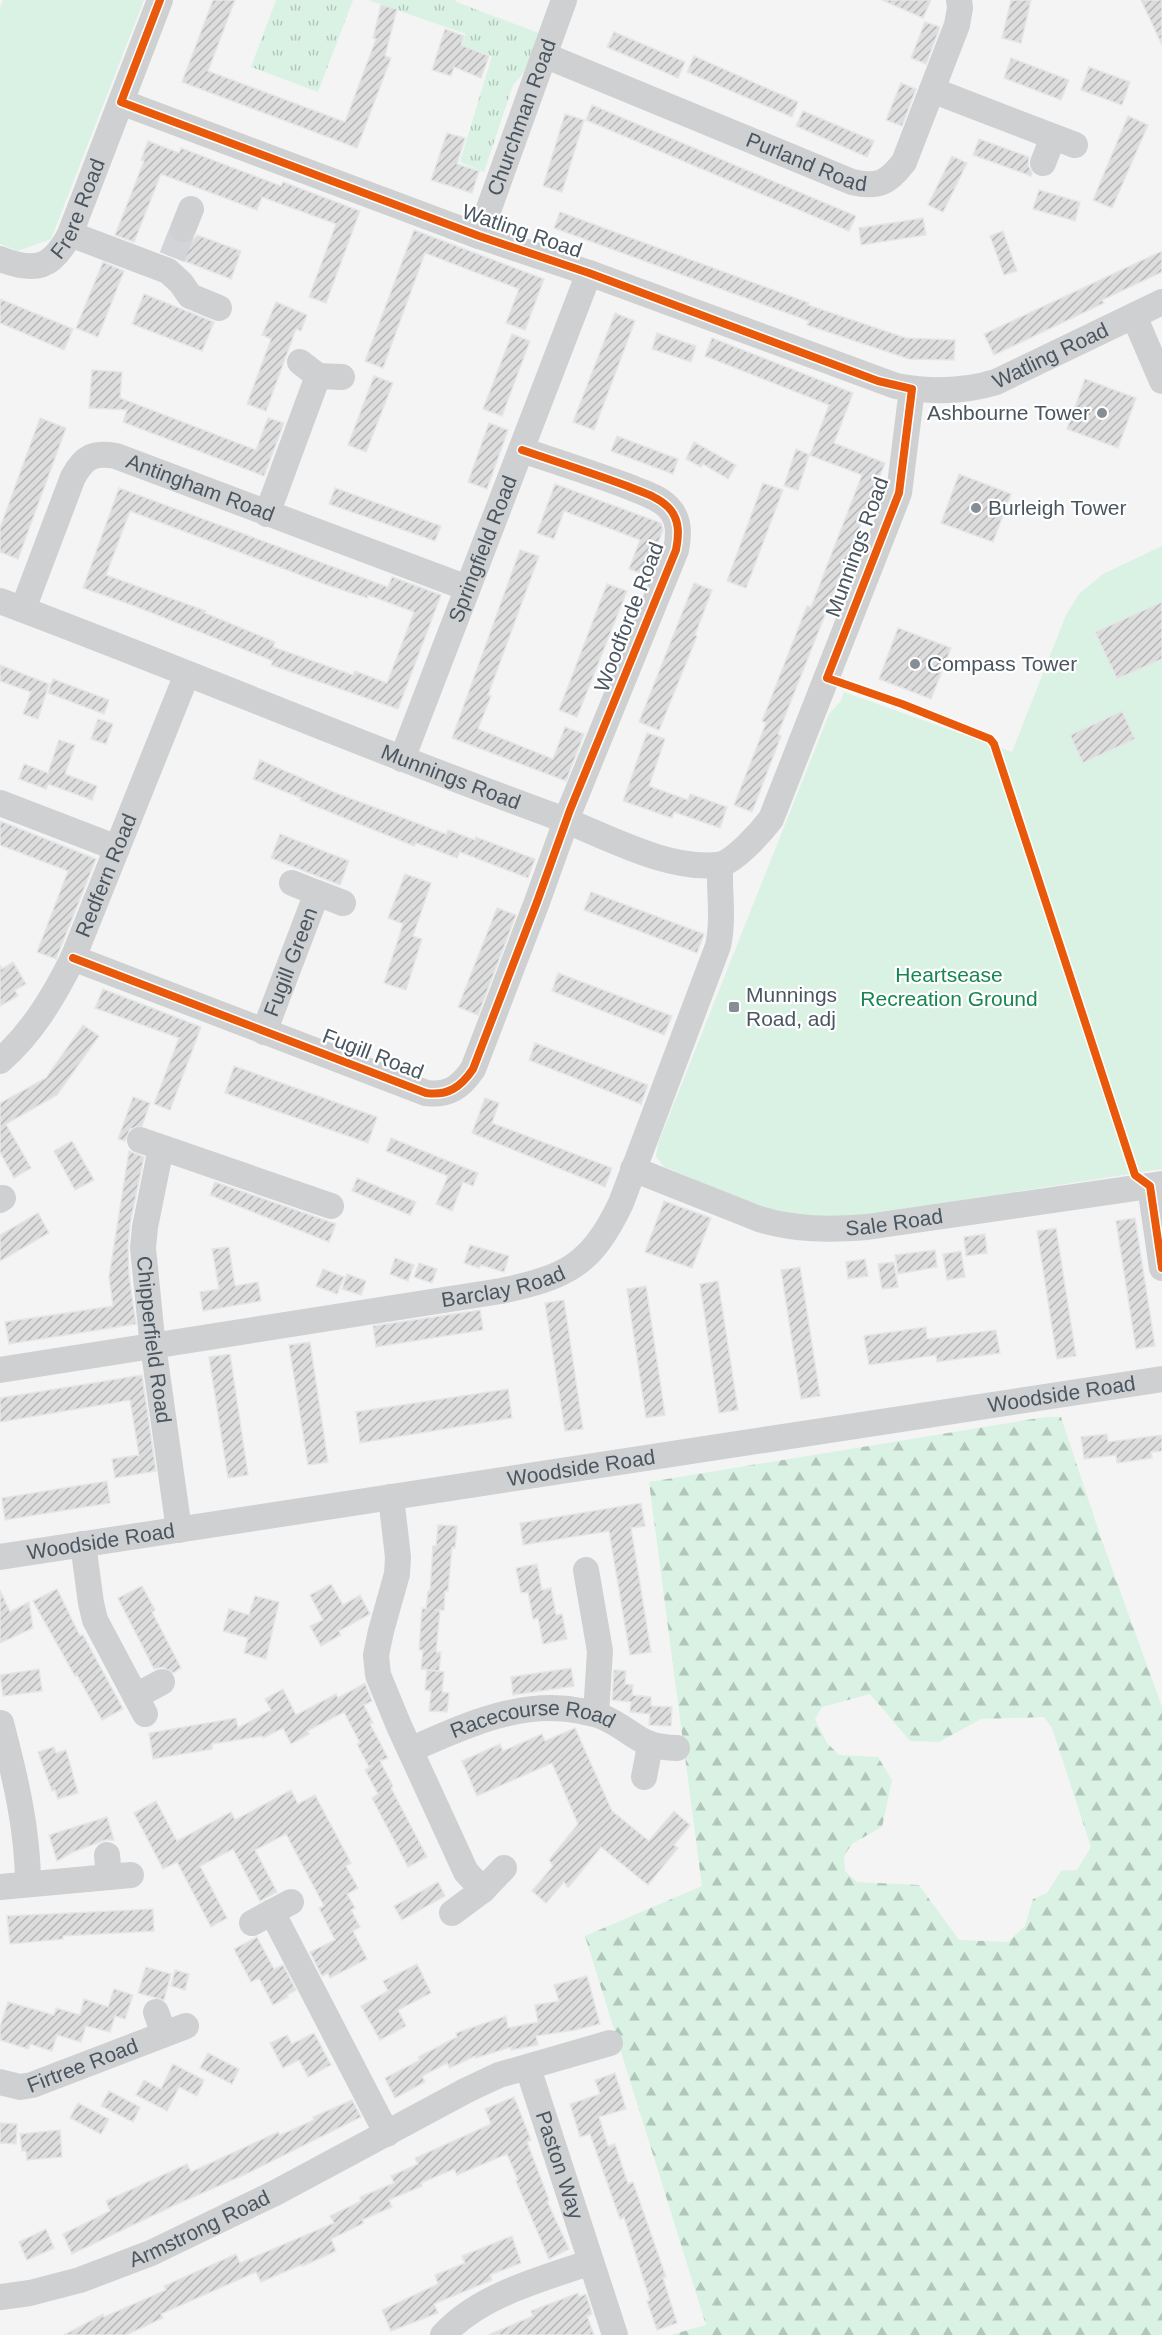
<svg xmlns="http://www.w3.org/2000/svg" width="1162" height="2335" viewBox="0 0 1162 2335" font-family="Helvetica,sans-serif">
	<defs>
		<pattern id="grass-tufts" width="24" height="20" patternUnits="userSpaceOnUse" patternTransform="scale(1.5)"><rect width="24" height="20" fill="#d9f2e3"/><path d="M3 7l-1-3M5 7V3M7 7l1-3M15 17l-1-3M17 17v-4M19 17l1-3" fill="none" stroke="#b2c7bb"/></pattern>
		<pattern id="forest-firs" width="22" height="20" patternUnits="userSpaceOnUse" patternTransform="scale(1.5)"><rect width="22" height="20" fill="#d9f2e3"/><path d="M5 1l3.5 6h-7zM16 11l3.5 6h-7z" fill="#b2c7bb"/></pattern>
		<pattern id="building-hatch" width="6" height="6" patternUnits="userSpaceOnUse" patternTransform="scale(1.5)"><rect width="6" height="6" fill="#ddddde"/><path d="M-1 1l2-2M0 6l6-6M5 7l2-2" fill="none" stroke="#b5b6b7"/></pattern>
	</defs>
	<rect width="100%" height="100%" fill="#f4f4f4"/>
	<g fill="url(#grass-tufts)">
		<polygon points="276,0 353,0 318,92 251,67"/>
		<polygon points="368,0 456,0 456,2 539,33 526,70 513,85 484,172 460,162 492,56 462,45 466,34"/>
	</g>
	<path fill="url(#forest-firs)" fill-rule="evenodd" d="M1045,1417H1061L1101,1538L1162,1707V2335H670L706,2325L585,1936L702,1886L649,1482ZM870,1694L910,1741L939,1742L981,1719L1044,1717L1052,1728L1091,1847L1077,1870L1061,1871L1047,1893L1033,1899L1025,1926L1008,1942L959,1940L919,1885L857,1882L845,1871L844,1855L853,1843L882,1827L892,1780L878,1757L839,1755L827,1743L815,1719L822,1707Z"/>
	<g fill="#d9f2e3">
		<polygon points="3,0 144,0 51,239 18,251 0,244 0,8"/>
		<path d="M1162,546V1169L872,1214C857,1216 841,1219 826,1218C768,1218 714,1187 663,1166L656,1156L659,1141L829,714L841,701L844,692L1012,752L1066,615L1079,594L1103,574Z"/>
	</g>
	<g fill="url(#building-hatch)" stroke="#e5e6e7" stroke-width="1.5" fill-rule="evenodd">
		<polygon points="213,0 235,0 208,71 345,122 376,39 373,38 381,5 397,9 385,56 391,58 357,148 182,82"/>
		<polygon points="882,0 931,0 923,18"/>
		<polygon points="1011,0 1031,0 1021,43 1002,38"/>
		<polygon points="1141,0 1162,0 1162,45"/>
		<polygon points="925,22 940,27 926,64 911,58"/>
		<polygon points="445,29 464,36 461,45 489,56 481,78 454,67 451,76 432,70"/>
		<polygon points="614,32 685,62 678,78 607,47"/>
		<polygon points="694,56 798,102 792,117 687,72"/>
		<polygon points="1011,58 1069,80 1061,100 1004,78"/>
		<polygon points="1089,67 1130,82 1122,105 1081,90"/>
		<polygon points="901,83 916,89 902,126 886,120"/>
		<polygon points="592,105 856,216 849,231 586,120"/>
		<polygon points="803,111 874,141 867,157 796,126"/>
		<polygon points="565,114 584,120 562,192 543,186"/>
		<polygon points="1128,116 1148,125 1112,208 1093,200"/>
		<polygon points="447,133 465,138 457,164 479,171 472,193 431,180"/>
		<polygon points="979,139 1029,157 1028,165 1032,173 1031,176 973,155"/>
		<polygon points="148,141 179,153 181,148 281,186 283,182 360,211 326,303 309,297 336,224 262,197 257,210 161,174 134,242 115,235 144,161 141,160"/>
		<polygon points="952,156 967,163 943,212 928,205"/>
		<polygon points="1039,190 1080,202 1075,221 1033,209"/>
		<polygon points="560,212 809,303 808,305 888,332 906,338 955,340 954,360 909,359 807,325 809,321 554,228"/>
		<polygon points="923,218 926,235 861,245 859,228"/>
		<polygon points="414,230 544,279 525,330 506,323 519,289 425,253 383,368 365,361"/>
		<polygon points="1003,231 1017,271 1004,275 990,236"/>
		<polygon points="197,235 241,251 231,279 166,254 172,239 178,243 186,244 193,240"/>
		<polygon points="1162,251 1162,272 1102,300 1104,303 994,355 984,334"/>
		<polygon points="103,262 124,271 98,337 76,328"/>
		<polygon points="144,294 214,322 202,351 132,324"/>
		<polygon points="0,299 73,329 64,350 0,323"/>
		<polygon points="276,302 307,315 301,331 296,329 266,411 247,404 271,339 262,335"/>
		<polygon points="615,313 635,321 594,430 573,422"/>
		<polygon points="657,333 696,346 691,362 652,349"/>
		<polygon points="512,334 530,341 502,416 483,409"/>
		<polygon points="712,338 853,393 834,443 885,463 778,734 781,736 752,812 734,805 766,723 762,721 807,606 811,607 862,475 809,455 798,490 784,486 796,449 810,455 829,405 705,356"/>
		<polygon points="92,370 122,372 120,398 256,450 268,418 284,423 264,476 123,422 127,410 89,408"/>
		<polygon points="374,376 393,383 366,452 348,445"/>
		<polygon points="1085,379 1136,398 1118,448 1067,429"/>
		<polygon points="40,418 66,428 18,559 0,552 0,528"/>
		<polygon points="489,423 508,430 487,489 468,482"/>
		<polygon points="617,436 678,459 673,474 611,451"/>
		<polygon points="694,442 736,465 728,479 703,464 701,467 686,459"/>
		<polygon points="959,474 1011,494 993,542 941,523"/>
		<polygon points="763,483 783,490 746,588 727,581"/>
		<polygon points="555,484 661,523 663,530 646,575 629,569 640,540 564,511 554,539 537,533"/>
		<path d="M119,488L388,587L392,577L441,595L398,709L271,665L273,661L132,605L83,588ZM130,511L327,585L367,598L368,595L414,612L387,683L355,671L353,675L273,647L275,642L205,613L206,611L106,575Z"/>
		<polygon points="335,488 441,526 435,541 329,504"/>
		<polygon points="520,550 539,556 488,695 491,696 478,729 553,759 565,727 584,734 566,781 452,738"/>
		<polygon points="694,583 712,590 695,635 697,636 659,730 639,722"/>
		<polygon points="607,584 627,591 577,717 559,710"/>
		<polygon points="1162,602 1162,659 1117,679 1095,632"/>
		<polygon points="898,628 951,648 931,699 879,679"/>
		<polygon points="0,665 49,684 38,719 23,714 31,692 0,681"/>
		<polygon points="53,679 109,700 104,714 48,693"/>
		<polygon points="1122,711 1135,739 1083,763 1070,735"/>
		<polygon points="98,719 113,724 106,744 91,739"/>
		<polygon points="647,733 665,739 649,786 688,800 690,794 727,807 720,828 674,812 672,818 623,801"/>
		<polygon points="59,740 75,745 65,774 97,786 92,800 48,784 46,789 19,779 24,764 48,773"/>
		<polygon points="260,760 336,793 446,834 448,830 475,840 476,837 535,859 528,878 460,852 457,858 416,843 414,846 300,800 301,798 253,779"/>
		<polygon points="0,821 96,859 56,959 37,952 68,871 0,845"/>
		<polygon points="280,834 349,861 340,885 271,858"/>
		<polygon points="405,874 431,883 413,936 422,939 406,990 384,983 403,924 388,918"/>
		<polygon points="591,892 704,934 697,953 584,910"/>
		<polygon points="497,908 516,915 478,1015 458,1007"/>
		<polygon points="13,962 26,984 15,990 18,996 0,1006 0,965 2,969"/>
		<polygon points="558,973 672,1016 664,1035 552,991"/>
		<polygon points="103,989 201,1027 170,1110 154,1104 179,1038 95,1008"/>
		<polygon points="83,1025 99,1036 57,1095 6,1124 31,1168 14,1178 0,1152 0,1103 46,1078"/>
		<polygon points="535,1043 648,1085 641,1104 529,1060"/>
		<polygon points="234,1066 377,1117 368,1143 225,1093"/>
		<polygon points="133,1097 150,1103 142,1126 130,1129 125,1141 118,1139"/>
		<polygon points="485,1098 499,1103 492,1123 612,1168 605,1187 472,1133"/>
		<polygon points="391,1138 478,1173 473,1186 463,1182 452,1211 436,1204 448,1176 386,1151"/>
		<polygon points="72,1141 94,1180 75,1190 54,1151"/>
		<polygon points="129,1151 144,1157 130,1224 128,1247 129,1275 136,1324 9,1344 5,1322 113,1306 109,1277"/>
		<polygon points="357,1178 416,1202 410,1215 352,1191"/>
		<polygon points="215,1182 336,1224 329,1242 210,1195"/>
		<polygon points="664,1201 711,1218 692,1268 645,1252"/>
		<polygon points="38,1213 49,1233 0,1261 0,1235"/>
		<polygon points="1135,1218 1155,1346 1136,1349 1116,1221"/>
		<polygon points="1056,1228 1076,1356 1057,1359 1037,1231"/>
		<polygon points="985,1234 987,1253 966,1256 964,1237"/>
		<polygon points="470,1245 509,1256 504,1272 481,1265 479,1268 464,1263"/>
		<polygon points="229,1247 235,1286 258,1282 261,1301 203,1311 200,1292 219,1289 212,1249"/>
		<polygon points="935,1250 937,1267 898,1274 895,1255"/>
		<polygon points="961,1251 965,1277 947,1280 943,1254"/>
		<polygon points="395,1258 414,1265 408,1281 390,1274"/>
		<polygon points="865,1259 868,1276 848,1279 846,1262"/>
		<polygon points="894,1262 898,1287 882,1289 878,1264"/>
		<polygon points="419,1263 437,1269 432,1283 414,1277"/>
		<polygon points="800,1267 820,1396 801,1399 781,1270"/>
		<polygon points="323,1269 344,1277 337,1294 316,1286"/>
		<polygon points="347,1274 366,1281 361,1295 342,1289"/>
		<polygon points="718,1281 738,1410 719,1413 700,1284"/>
		<polygon points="646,1286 665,1415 646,1418 627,1289"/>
		<polygon points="564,1300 583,1429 565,1431 545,1303"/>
		<polygon points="480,1310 483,1330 376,1347 373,1326"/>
		<polygon points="926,1327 927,1339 996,1330 1000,1353 937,1362 936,1355 869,1365 864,1336"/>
		<polygon points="310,1342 328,1462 308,1465 289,1345"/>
		<polygon points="230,1354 248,1475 228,1478 209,1357"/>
		<polygon points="142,1375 156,1471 115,1478 112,1459 139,1455 130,1400 0,1422 0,1398"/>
		<polygon points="508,1389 512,1418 360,1443 356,1412"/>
		<polygon points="1107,1434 1108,1442 1162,1435 1162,1451 1151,1452 1152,1458 1117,1463 1116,1455 1084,1459 1081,1437"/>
		<polygon points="107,1481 110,1503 5,1520 2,1498"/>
		<polygon points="641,1503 645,1526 631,1528 651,1652 630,1655 609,1531 523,1545 520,1523"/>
		<polygon points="438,1525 457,1526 455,1548 452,1547 448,1591 445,1591 444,1610 434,1610 440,1610 436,1652 441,1652 439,1671 421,1669 423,1650 419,1650 422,1608 426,1609 428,1591 430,1591 433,1546 436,1546"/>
		<polygon points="537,1564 542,1590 551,1588 556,1615 562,1614 567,1639 543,1644 538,1618 533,1619 528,1592 521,1593 516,1568"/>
		<polygon points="331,1584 343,1605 360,1595 370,1614 339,1631 341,1635 321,1646 310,1626 323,1620 310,1595"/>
		<polygon points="142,1586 155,1610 152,1612 181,1668 173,1673 163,1667 154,1669 118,1598"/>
		<polygon points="57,1589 80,1636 83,1635 123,1709 102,1720 77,1675 75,1676 33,1601"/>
		<polygon points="0,1590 10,1612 29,1602 33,1628 0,1643"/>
		<polygon points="255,1596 279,1602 266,1659 244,1653 248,1638 223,1631 229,1609 249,1615"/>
		<polygon points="571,1668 574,1686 513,1695 511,1677"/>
		<polygon points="39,1669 42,1691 3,1696 0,1675"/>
		<polygon points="427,1670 444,1672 442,1692 449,1693 447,1712 429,1711 431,1691 425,1690"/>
		<polygon points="614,1670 626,1671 625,1684 633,1685 632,1695 651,1697 651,1706 672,1707 671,1726 649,1725 650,1714 630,1712 631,1702 612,1700"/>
		<polygon points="365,1683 372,1701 364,1705 373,1723 370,1724 388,1758 380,1761 393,1786 391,1788 427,1857 408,1867 372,1798 378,1794 365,1770 373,1765 369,1767 357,1744 360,1743 344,1712 307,1731 309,1734 291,1744 283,1728 263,1738 262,1736 212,1744 212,1749 153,1759 149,1733 236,1718 238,1728 271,1710 265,1699 283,1689 296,1715 336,1694 338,1698"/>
		<polygon points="575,1728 612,1811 649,1841 674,1811 690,1825 674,1845 678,1848 648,1885 601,1847 568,1888 564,1882 546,1903 532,1891 553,1866 549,1860 578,1824 552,1763 477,1796 462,1761 500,1744 503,1751 542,1734 545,1741"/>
		<polygon points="54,1747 56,1753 66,1750 78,1793 58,1799 55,1790 52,1791 38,1752"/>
		<polygon points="291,1790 298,1804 315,1795 351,1863 346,1866 358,1888 347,1894 355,1908 351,1910 360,1927 353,1931 367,1959 330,1978 328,1973 322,1976 310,1952 335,1940 319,1908 324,1906 286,1834 255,1850 277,1892 260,1901 233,1849 200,1866 227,1918 211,1927 177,1862 163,1869 134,1813 156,1801 177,1841 231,1812 235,1820"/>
		<polygon points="107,1817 114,1840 105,1840 73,1852 57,1861 49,1835"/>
		<polygon points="438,1882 445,1896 402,1920 394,1906"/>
		<polygon points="153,1909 154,1931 63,1936 63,1939 10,1944 7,1916"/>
		<polygon points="257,1937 274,1969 283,1965 296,1990 287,1995 288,1997 273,2005 259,1978 251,1982 234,1949"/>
		<polygon points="417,1964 431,1993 398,2010 406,2026 380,2040 361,2006 388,1991 383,1981"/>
		<polygon points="146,1967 171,1974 164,2000 138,1993"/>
		<polygon points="175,1970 189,1974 185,1990 171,1986"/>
		<polygon points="587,1976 600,2024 575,2030 536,2036 538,2045 511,2050 511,2047 476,2058 475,2056 450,2068 447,2063 422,2076 425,2082 395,2098 385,2078 420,2060 418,2057 457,2037 456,2033 506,2016 508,2028 538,2022 535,2005 559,2001 554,1985"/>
		<polygon points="114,1989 133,1995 125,2019 115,2016 110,2032 86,2026 81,2042 57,2035 52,2051 30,2044 28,2049 0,2040 0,2027 8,2002 54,2015 56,2008 80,2015 84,1999 108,2007"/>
		<polygon points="314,2033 331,2065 308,2077 299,2060 283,2068 270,2043 287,2035 292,2044"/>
		<polygon points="208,2053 239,2069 232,2084 200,2068"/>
		<polygon points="173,2064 204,2080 197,2096 179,2087 167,2111 136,2095 144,2080 161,2089"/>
		<polygon points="615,2073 626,2109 599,2117 608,2146 615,2144 628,2184 633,2182 666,2277 663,2278 677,2323 657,2330 647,2301 650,2300 624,2217 620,2219 590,2134 580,2137 570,2104 600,2094 595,2080"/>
		<polygon points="109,2091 140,2107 133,2122 101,2106"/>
		<polygon points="514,2097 531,2140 527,2142 549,2200 547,2201 569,2249 549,2259 516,2181 518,2180 507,2154 457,2175 454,2169 421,2183 422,2186 389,2200 392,2207 362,2220 364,2223 331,2239 336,2251 303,2266 303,2264 261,2282 256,2272 161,2314 163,2318 126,2335 64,2335 103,2314 104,2317 166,2290 164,2286 236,2254 240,2263 334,2223 330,2216 361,2201 360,2197 394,2183 391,2176 418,2164 415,2158 491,2124 485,2109"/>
		<polygon points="352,2100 361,2117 246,2174 175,2205 72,2254 63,2234 110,2211 106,2201 187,2164 191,2172 278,2132 280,2135 314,2120 313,2117"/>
		<polygon points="78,2103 109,2119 101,2134 70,2118"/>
		<polygon points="0,2123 17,2124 16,2144 0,2143"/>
		<polygon points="60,2130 62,2157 27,2160 26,2151 22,2151 20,2134"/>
		<polygon points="46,2229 54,2248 27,2260 19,2242"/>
		<polygon points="512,2236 521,2263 490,2275 492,2280 434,2304 438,2313 391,2331 382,2310 438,2284 435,2275 465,2263 462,2256"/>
		<polygon points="578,2293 579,2297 586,2294 592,2314 587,2316 594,2335 488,2335 533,2316 531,2311"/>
	</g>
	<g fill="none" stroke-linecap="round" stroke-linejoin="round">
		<polyline stroke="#d2d4d7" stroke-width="26" stroke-dasharray="26 13" stroke-linecap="butt" points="172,257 183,229"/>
		<g stroke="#ced0d2" stroke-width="26">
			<path id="s1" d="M544,55L852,182C878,188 888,183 904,162L957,25L960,8L959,0"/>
			<polyline points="932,90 1075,145"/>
			<path id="s2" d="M121,102L479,236L589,273L896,386C929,392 964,392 996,382L1162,302"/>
			<polyline points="1043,163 1053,137"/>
			<polyline points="183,229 191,209"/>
			<polyline points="70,234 168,271 181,283 190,296 219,308"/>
			<path id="s3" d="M479,236L564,0"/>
			<path id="s4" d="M0,259C36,273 52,268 70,234L160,0"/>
			<polyline points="1134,316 1162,381"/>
			<polyline points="300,362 318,376"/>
			<polyline points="267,514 318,376 342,377"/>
			<path id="s5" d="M0,601C185,670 367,748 554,816C603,834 664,870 717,865C733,864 761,832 771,819L899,493L912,389"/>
			<path id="s6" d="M23,609L73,477C84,457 93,452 116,456L467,588"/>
			<path id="s7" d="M402,759L589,273"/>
			<polyline points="0,803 117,848"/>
			<polyline points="292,883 317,893"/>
			<path d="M73,958L426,1093C448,1096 461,1087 473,1069L537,902L570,810L676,550C679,535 680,519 668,507C657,496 641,492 627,486C592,473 557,462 522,450"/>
			<path id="s8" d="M264,1032L317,893L343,903"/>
			<path id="s9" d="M0,1061C33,1032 54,996 73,958L187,674"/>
			<polyline points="140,1140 331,1206"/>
			<path id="s10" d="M161,1148L145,1227L143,1248L152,1338L179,1530"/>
			<path id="s11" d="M633,1169L759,1219C795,1230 830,1230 867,1227L1162,1184"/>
			<polyline points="1150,1186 1162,1268"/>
			<polyline points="0,1200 3,1198"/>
			<path id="s12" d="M0,1370L501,1291C566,1277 591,1266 621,1203L718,946C724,919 719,892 720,865"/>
			<polyline points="391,1497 398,1557 397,1574 381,1631 376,1655 378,1675 399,1726 466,1872 483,1890 452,1913"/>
			<polyline points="83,1544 91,1603 95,1620 145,1714"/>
			<path id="s13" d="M0,1557L1162,1379"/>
			<polyline points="586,1570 600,1651 596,1714"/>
			<polyline points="136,1696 162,1682"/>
			<path d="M1,1723C15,1776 28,1830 28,1884"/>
			<path id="s14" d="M410,1750C464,1726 521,1699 581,1711C588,1713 597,1714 603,1717C636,1732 637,1747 677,1748"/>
			<polyline points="644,1777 650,1746"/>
			<polyline points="107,1855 109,1877"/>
			<polyline points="0,1887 131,1875"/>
			<polyline points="483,1890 504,1868"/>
			<polyline points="291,1902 272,1912 387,2134"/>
			<polyline points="252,1923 272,1912"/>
			<polyline points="156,2012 164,2034"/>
			<path id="s15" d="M528,2068L615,2335"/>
			<path id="s16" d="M0,2082L20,2087L32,2085L186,2026"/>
			<path id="s17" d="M0,2297L30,2293L80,2280L151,2253L275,2193L467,2090L499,2075L610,2043"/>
			<path d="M443,2335C481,2294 540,2280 591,2262"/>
		</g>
		<defs>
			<g id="cycleway">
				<polyline points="160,0 121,102 479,236 589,273 878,381 912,389 899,493 827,678 902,704 990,739 994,744 1135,1175 1150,1186 1162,1268"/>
				<path d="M73,958L426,1093C448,1096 461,1087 473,1069L537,902L570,810L676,550C679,535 680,519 668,507C657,496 641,492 627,486C592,473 557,462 522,450"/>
			</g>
		</defs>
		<use href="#cycleway" stroke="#fff" stroke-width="11"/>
		<use href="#cycleway" stroke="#e8590c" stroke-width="8"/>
	</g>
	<g fill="#868d94" stroke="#fff" stroke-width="2">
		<circle cx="1102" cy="413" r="6"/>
		<circle cx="976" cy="508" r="6"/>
		<circle cx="915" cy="664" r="6"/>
		<rect x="728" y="1001" width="12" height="12" rx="3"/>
	</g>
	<g text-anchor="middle" stroke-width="4.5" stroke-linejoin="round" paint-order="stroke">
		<g font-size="21" fill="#4a5661" stroke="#fff">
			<text dy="7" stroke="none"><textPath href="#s3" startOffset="126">Churchman Road</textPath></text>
			<text dy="7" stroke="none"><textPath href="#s1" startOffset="284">Purland Road</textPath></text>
			<text dy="7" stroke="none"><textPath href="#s4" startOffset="112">Frere Road</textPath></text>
			<text transform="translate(522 231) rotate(19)" y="7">Watling Road</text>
			<text dy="7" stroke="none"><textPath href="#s2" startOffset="987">Watling Road</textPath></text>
			<text dy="7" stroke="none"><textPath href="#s6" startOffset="284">Antingham Road</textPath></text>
			<text transform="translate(857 547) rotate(-70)" y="7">Munnings Road</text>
			<text dy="7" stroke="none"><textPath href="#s7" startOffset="225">Springfield Road</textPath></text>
			<text transform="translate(629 617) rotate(-69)" y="7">Woodforde Road</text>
			<text dy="7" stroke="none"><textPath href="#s5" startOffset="484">Munnings Road</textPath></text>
			<text dy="7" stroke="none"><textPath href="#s9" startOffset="216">Redfern Road</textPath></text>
			<text dy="7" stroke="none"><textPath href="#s8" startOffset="75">Fugill Green</textPath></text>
			<text transform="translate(373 1054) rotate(21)" y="7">Fugill Road</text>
			<text dy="7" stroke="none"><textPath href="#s11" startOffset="272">Sale Road</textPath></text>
			<text dy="7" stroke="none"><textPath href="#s12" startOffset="510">Barclay Road</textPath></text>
			<text dy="7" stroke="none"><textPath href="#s10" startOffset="194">Chipperfield Road</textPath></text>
			<text dy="7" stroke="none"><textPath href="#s13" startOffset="1074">Woodside Road</textPath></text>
			<text dy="7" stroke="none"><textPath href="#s13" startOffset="588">Woodside Road</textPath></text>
			<text dy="7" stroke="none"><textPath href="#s13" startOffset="102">Woodside Road</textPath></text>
			<text dy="7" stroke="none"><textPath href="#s14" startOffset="129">Racecourse Road</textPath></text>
			<text dy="7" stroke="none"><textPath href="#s16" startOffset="87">Firtree Road</textPath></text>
			<text dy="7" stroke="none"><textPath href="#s15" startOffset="102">Paston Way</textPath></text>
			<text dy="7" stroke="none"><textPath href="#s17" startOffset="212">Armstrong Road</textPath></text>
		</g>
		<g font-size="21" fill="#4a5661" stroke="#fff" text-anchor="start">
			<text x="1090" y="420" text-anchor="end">Ashbourne Tower</text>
			<text x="988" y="515">Burleigh Tower</text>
			<text x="927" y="671">Compass Tower</text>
			<text x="746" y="1002">Munnings<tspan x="746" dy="24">Road, adj</tspan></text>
		</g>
		<g font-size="21" fill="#17864f" stroke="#fff">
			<text x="949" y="982">Heartsease<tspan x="949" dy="24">Recreation Ground</tspan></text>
		</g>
	</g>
</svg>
